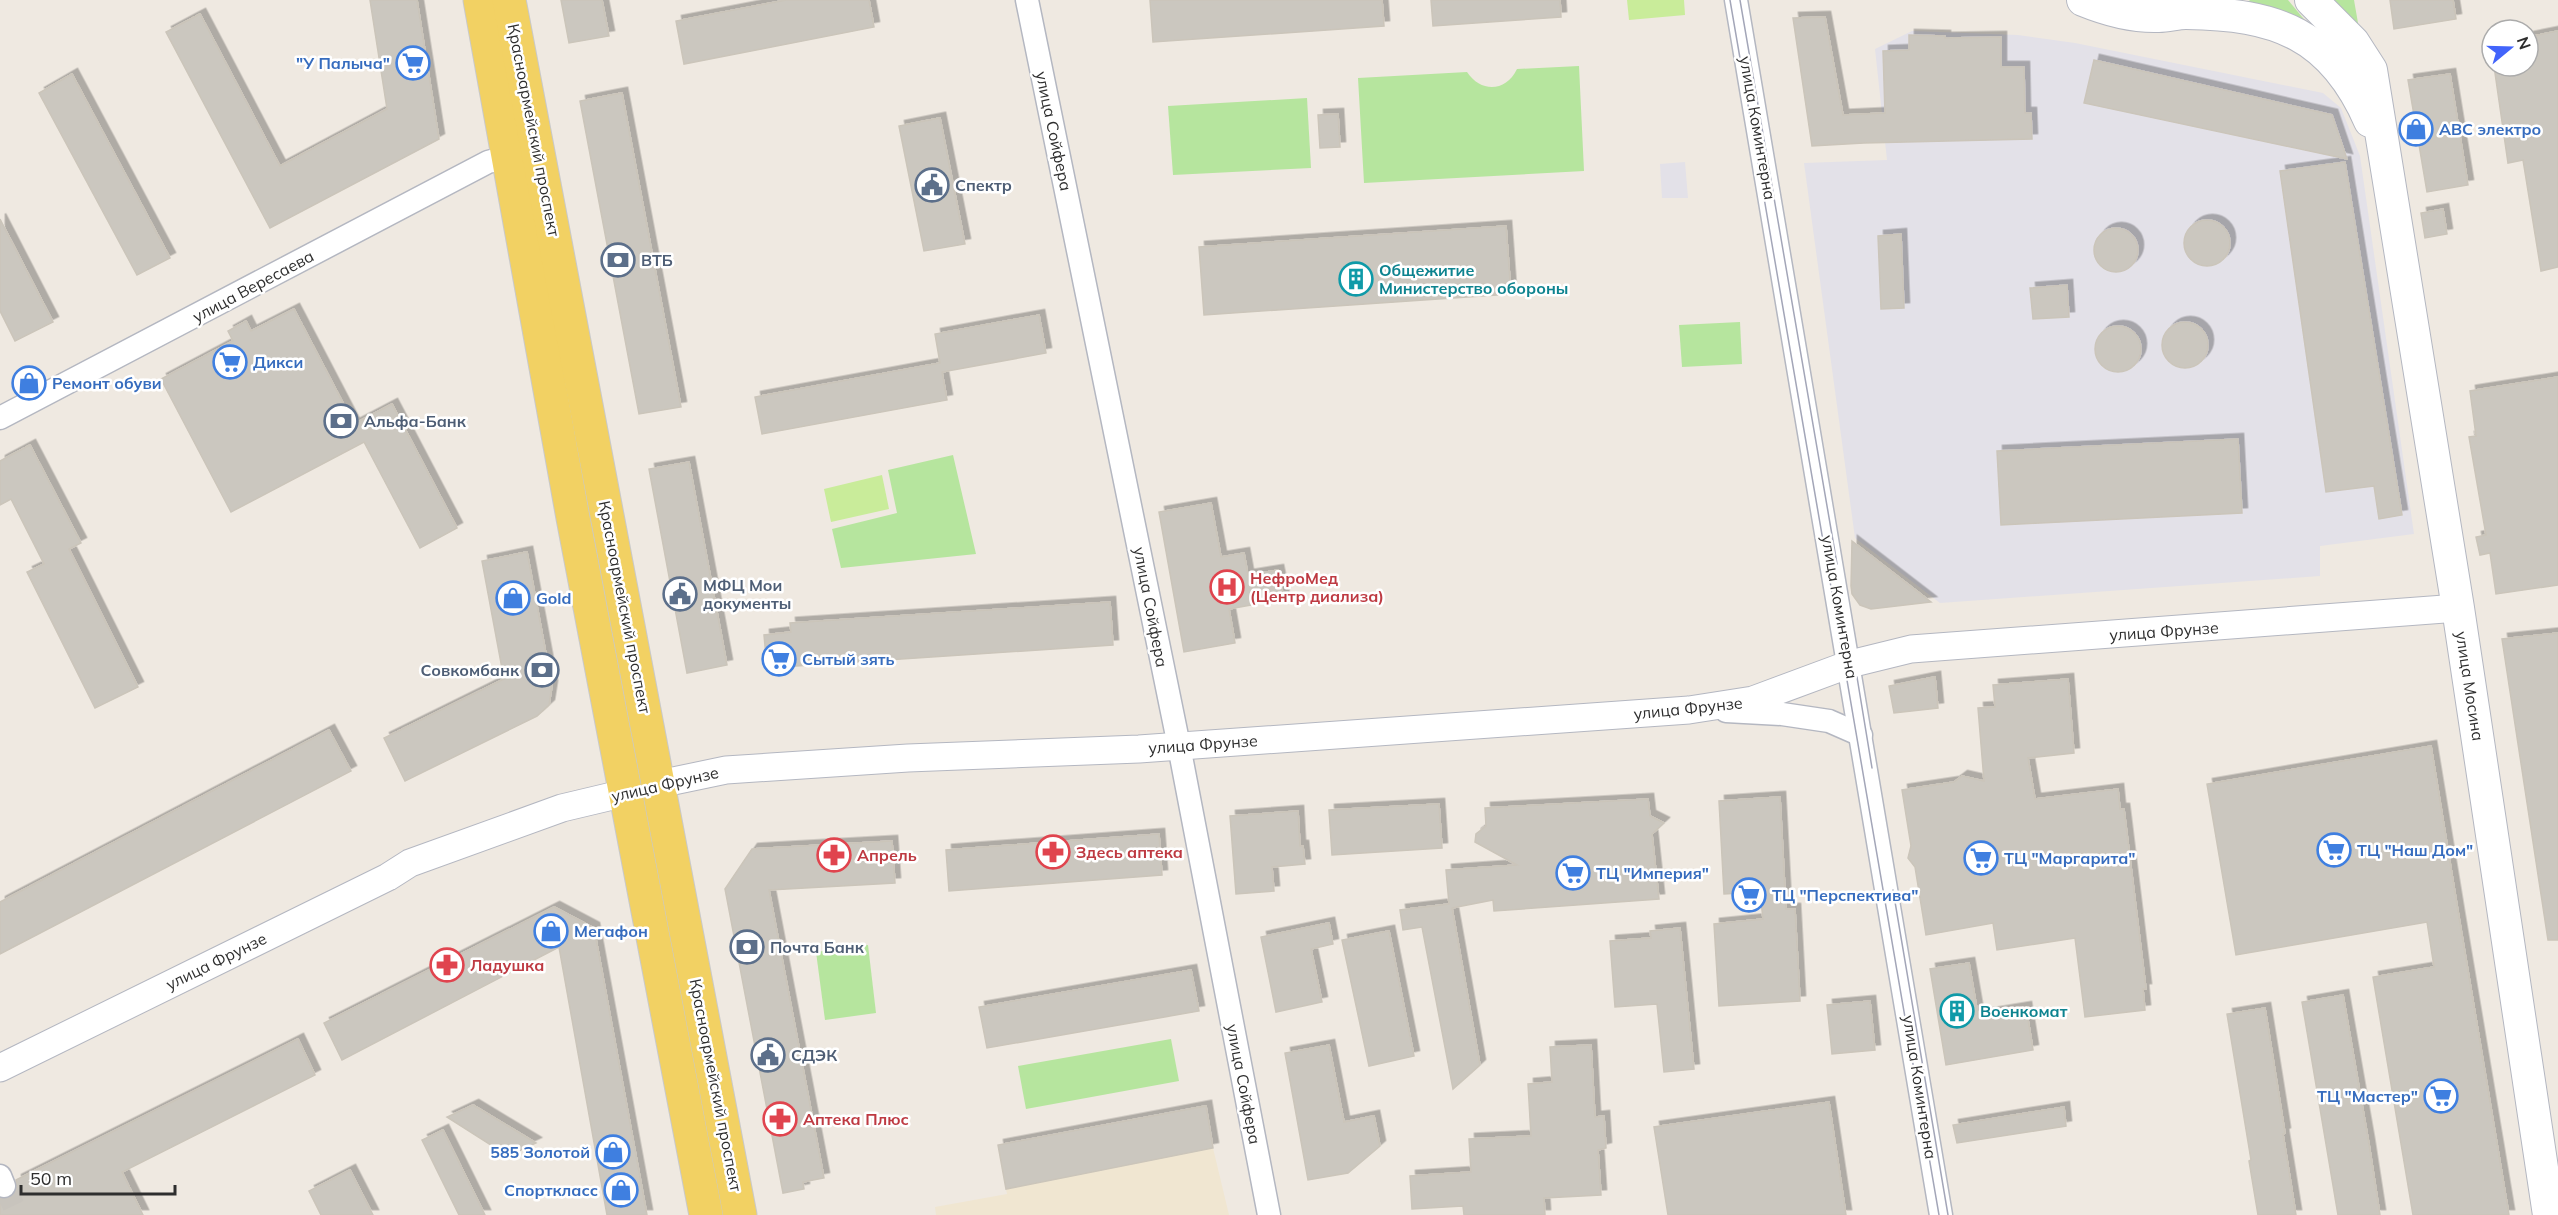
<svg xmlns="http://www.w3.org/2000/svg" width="2558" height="1215" viewBox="0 0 2558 1215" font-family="Mulish,sans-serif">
	<defs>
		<filter id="shadow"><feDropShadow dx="5.5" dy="-5.5" stdDeviation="0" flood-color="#0004"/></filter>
	</defs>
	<rect width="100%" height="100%" fill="#efe9e1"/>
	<g fill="#e3e1e8">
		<polygon points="1912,31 2018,35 2075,43 2323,93 2341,108 2360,156 2414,534 2320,546 2320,576 1940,603 1855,538 1804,163 1887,160 1875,49"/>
		<polygon points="1685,162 1688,198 1662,198 1660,164"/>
	</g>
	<polygon fill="#f0e6d1" points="1213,1148 1229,1215 936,1215 935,1207 1007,1194 1006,1189"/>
	<g fill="#b6e59e">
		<polygon points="2250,0 2288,0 2313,30 2247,3"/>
		<polygon points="2332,0 2354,0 2358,23 2356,23"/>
		<path d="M1579,66L1584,171L1364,183L1358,78L1467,72C1481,93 1506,92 1517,69Z"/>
		<polygon points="1307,98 1311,168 1173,175 1168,106"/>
		<polygon points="1740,322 1742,364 1682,367 1679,325"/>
		<polygon points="953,455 976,554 841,568 832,529 897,513 888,470"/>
		<polygon points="868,945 876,1013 825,1020 816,952"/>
		<polygon points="1171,1039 1179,1081 1026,1109 1018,1066"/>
	</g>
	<g fill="#c9ec9a">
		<polygon points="1627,0 1684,0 1685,15 1629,20"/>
		<polygon points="882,475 889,509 831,522 824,489"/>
	</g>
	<g fill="#cbc7bf" stroke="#cbc5ba" stroke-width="1.5" filter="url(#shadow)">
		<polygon points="370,0 417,0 439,139 270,228 166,32 200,14 280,166 387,109"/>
		<polygon points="561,0 602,0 609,36 569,43"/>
		<polygon points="786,0 869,0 874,27 684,64 676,21"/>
		<polygon points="1150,0 1382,0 1384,26 1153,42"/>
		<polygon points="1431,0 1560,0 1561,17 1433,26"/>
		<polygon points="2390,0 2453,0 2456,19 2394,29"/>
		<polygon points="1825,17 1843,115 1885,113 1883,51 1909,50 1909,35 1945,36 1945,38 2001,37 2001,67 2024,67 2025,113 2031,113 2032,139 1864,143 1812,146 1793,18"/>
		<polygon points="2558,31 2558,267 2541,271 2523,160 2508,163 2494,66 2528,66 2528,37"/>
		<polygon points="2094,60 2332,115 2347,159 2084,103"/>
		<polygon points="72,74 170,258 137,275 39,93"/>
		<polygon points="2450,74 2468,185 2427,192 2408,80"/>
		<polygon points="622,93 681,407 639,414 580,101"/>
		<polygon points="1338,114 1340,147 1320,148 1318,115"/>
		<polygon points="940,118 965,244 924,251 899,126"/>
		<polygon points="2345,162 2402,515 2379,519 2374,486 2326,492 2280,171"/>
		<polygon points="2443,209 2447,234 2425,238 2421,213"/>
		<polygon points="0,219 53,322 15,341 0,311"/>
		<circle cx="2207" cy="243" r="23"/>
		<polygon points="1506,226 1511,294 1204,315 1199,247"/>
		<circle cx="2116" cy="250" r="22"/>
		<polygon points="1901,234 1904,308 1881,309 1878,236"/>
		<polygon points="2067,285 2069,317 2033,319 2030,288"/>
		<polygon points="294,309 354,424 392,404 457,528 420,548 364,442 231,512 161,379 233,341 228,331 246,321 251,331"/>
		<polygon points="1039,315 1046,353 942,372 947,400 762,434 755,397 940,363 935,334"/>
		<circle cx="2185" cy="345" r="23"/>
		<circle cx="2118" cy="349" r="23"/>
		<polygon points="2558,377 2558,585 2496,594 2490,553 2480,555 2476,537 2486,535 2469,437 2476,436 2470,391"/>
		<polygon points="2238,439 2242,513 2001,525 1997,451"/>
		<polygon points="30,445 81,543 69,549 138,687 95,708 27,572 44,564 11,499 0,505 0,461"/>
		<polygon points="689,462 727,665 687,673 649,469"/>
		<polygon points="1211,503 1221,557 1244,553 1248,575 1278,570 1284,599 1229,609 1235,643 1184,652 1159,512"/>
		<polygon points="1852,541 1931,602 1871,609 1860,605 1852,594 1851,586"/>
		<polygon points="527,552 552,686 549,705 537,716 405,781 384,738 504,679 482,561"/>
		<polygon points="1110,602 1113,645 767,668 764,635 791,632 790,623"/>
		<polygon points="2558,633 2558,940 2548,940 2502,639"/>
		<polygon points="1935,677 1938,708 1894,713 1889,686"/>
		<polygon points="2068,679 2074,753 2028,758 2035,799 2118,789 2120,809 2124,809 2146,989 2143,989 2145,1010 2085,1017 2075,938 1997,950 1993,923 1926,935 1915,867 1908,858 1911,846 1902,790 1954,782 1962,776 1984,781 1978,708 1995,707 1993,685"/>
		<polygon points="329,730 351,771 0,954 0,902"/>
		<polygon points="2431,746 2459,917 2509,1215 2413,1215 2373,977 2434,967 2427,922 2236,955 2207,784"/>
		<polygon points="1780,797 1786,909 1795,909 1800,1001 1719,1006 1714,924 1763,919 1760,892 1724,894 1719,801"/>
		<polygon points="1648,799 1650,816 1664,823 1652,834 1659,899 1494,911 1493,900 1452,908 1480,1065 1453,1089 1422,927 1403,930 1400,910 1449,904 1446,870 1517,865 1475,842 1476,834 1486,826 1485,808"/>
		<polygon points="1439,804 1442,848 1332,855 1329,810"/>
		<polygon points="1298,811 1300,846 1303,846 1305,864 1272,867 1274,891 1236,894 1230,816"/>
		<polygon points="1159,834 1162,875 949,891 946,850"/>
		<polygon points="892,841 895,883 769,890 824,1178 803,1182 804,1189 783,1193 725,889 752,849"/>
		<polygon points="554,907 594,928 647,1215 607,1215 559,947 342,1060 324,1023"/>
		<polygon points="1329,923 1333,944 1311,949 1322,1002 1276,1012 1261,937"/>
		<polygon points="1680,928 1694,1069 1664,1072 1657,1004 1615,1007 1610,941 1651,938 1650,931"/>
		<polygon points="1389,931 1414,1056 1369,1066 1342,940"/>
		<polygon points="1969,963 1978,1015 2026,1007 2033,1050 1946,1065 1930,969"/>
		<polygon points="1191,970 1199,1011 987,1048 979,1007"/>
		<polygon points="2343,995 2369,1144 2380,1215 2338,1215 2302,1002"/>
		<polygon points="1870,1001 1875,1050 1832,1054 1827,1005"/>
		<polygon points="2265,1008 2285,1133 2283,1134 2296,1215 2258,1215 2249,1161 2251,1160 2227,1014"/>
		<polygon points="298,1039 315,1075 122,1172 143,1215 0,1215 0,1199 8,1199 14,1195 17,1187 16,1180"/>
		<polygon points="1329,1045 1344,1122 1374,1116 1380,1146 1348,1173 1308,1180 1285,1053"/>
		<polygon points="1591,1045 1595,1117 1604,1116 1606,1148 1598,1150 1601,1195 1544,1198 1545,1215 1464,1215 1463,1206 1412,1209 1410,1176 1471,1172 1469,1139 1531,1136 1528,1084 1552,1082 1550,1047"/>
		<polygon points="1829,1102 1846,1215 1668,1215 1654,1127"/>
		<polygon points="473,1105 536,1143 508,1156 447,1117"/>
		<polygon points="1206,1106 1213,1148 1006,1189 998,1145"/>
		<polygon points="2064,1107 2066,1126 1957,1143 1953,1125"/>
		<polygon points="443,1130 485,1215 459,1215 422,1140"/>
		<polygon points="350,1170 373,1215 321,1215 309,1191"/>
	</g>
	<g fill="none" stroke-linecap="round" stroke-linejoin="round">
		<polyline stroke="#c8c4bd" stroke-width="22" stroke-dasharray="22 11" stroke-linecap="butt" points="4,1186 18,1215"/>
		<defs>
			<g id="minor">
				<polyline points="1027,0 1179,746 1269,1215"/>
				<polyline points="1736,0 1941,1215"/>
				<polyline points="0,418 488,162 507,157"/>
				<polyline points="1726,711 1782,714 1829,721 1861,735"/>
				<polyline points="0,1176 4,1186"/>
			</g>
			<g id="tertiary">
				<polyline points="659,784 726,770 908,758 1139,749 1689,710 1753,700 1850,664 1911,649 2458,608"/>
				<polyline points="0,1068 388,877 410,863 562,808 625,793"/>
			</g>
			<g id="secondary">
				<path d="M2083,0C2105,9 2134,17 2159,16C2168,16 2177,13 2186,13C2276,14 2332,34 2370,121"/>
				<polyline points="2311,0 2353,42 2371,70 2458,608 2549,1215"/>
			</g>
			<g id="primary">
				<polyline points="480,0 573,518 706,1215"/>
				<polyline points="509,0 740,1215"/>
			</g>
		</defs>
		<use href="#minor" stroke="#b4b7c1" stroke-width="25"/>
		<use href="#tertiary" stroke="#b4b7c1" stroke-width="29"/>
		<use href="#secondary" stroke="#b4b7c1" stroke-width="34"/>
		<use href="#primary" stroke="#c9c9c9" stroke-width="35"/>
		<use href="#minor" stroke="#fff" stroke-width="22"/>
		<use href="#tertiary" stroke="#fff" stroke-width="27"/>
		<use href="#secondary" stroke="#fff" stroke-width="32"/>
		<use href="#primary" stroke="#f2d163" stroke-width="33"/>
		<g stroke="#a3a6b8" stroke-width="1.5">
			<polyline points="1730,0 1939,1215"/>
			<polyline points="1740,0 1837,564"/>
			<polyline points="1857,677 1872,768"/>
			<polyline points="1893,890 1948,1215"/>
		</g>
	</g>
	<defs>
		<symbol id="supermarket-ring" viewBox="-11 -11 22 22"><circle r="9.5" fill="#fff" stroke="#3f7fe0" stroke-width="1.5"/><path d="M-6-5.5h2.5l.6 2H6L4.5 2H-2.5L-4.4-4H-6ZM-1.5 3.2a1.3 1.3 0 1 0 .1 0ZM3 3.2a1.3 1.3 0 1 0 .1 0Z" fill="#3f7fe0"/></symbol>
		<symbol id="shop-ring" viewBox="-11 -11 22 22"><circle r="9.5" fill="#fff" stroke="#3f7fe0" stroke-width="1.5"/><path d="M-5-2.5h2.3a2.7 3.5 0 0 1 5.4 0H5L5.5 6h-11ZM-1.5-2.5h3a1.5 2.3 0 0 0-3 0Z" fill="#3f7fe0"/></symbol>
		<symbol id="civic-ring" viewBox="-11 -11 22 22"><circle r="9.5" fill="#fff" stroke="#5c6f8a" stroke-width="1.5"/><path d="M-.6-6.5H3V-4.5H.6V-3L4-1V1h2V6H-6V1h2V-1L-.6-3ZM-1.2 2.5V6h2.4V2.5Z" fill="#5c6f8a"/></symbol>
		<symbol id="bank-ring" viewBox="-11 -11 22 22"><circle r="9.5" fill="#fff" stroke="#5c6f8a" stroke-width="1.5"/><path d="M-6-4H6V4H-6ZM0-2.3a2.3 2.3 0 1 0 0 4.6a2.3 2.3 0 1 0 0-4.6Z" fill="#5c6f8a"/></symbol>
		<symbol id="building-ring" viewBox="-11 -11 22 22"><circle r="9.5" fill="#fff" stroke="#0f9aa8" stroke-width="1.5"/><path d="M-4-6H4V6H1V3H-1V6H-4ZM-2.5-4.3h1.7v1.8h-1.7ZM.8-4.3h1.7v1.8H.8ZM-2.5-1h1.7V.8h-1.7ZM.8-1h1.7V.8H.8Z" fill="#0f9aa8"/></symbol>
		<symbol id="hospital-ring" viewBox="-11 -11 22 22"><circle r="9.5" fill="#fff" stroke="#e0444e" stroke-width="1.5"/><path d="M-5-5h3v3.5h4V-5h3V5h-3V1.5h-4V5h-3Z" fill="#e0444e"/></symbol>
		<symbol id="pharmacy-ring" viewBox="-11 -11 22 22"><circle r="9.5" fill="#fff" stroke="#e0444e" stroke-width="1.5"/><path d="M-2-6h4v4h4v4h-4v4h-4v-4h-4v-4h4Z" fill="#e0444e"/></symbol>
	</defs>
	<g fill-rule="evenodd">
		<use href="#supermarket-ring" x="394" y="44" width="38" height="38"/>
		<use href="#shop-ring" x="2397" y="110" width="38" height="38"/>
		<use href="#civic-ring" x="913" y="166" width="38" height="38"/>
		<use href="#bank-ring" x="599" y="241" width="38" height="38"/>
		<use href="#building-ring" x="1337" y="260" width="38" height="38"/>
		<use href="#supermarket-ring" x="211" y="343" width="38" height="38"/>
		<use href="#shop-ring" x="10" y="364" width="38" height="38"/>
		<use href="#bank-ring" x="322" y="402" width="38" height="38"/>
		<use href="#hospital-ring" x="1208" y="568" width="38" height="38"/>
		<use href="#civic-ring" x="661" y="575" width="38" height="38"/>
		<use href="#shop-ring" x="494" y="579" width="38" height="38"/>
		<use href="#supermarket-ring" x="760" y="640" width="38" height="38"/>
		<use href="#bank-ring" x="523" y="651" width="38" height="38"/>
		<use href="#supermarket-ring" x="2315" y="831" width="38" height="38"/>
		<use href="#pharmacy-ring" x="1034" y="833" width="38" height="38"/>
		<use href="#pharmacy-ring" x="815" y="836" width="38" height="38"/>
		<use href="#supermarket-ring" x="1962" y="839" width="38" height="38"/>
		<use href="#supermarket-ring" x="1554" y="854" width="38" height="38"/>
		<use href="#supermarket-ring" x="1730" y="876" width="38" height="38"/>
		<use href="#shop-ring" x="532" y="912" width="38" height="38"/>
		<use href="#bank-ring" x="728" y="928" width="38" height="38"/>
		<use href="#pharmacy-ring" x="428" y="946" width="38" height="38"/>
		<use href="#building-ring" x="1938" y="992" width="38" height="38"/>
		<use href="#civic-ring" x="749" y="1036" width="38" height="38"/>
		<use href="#supermarket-ring" x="2422" y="1077" width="38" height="38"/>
		<use href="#pharmacy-ring" x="761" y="1100" width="38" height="38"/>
		<use href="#shop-ring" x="594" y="1133" width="38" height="38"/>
		<use href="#shop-ring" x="602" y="1171" width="38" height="38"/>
	</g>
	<g text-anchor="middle" stroke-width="5" stroke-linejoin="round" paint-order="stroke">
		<g font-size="16" font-weight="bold" fill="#366cbe" stroke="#fff" text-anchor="start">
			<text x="390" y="69" text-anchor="end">"У Палыча"</text>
			<text x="2439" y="135">АВС электро</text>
			<text x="253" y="368">Дикси</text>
			<text x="52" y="389">Ремонт обуви</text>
			<text x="536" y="604">Gold</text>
			<text x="802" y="665">Сытый зять</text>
			<text x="2357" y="856">ТЦ "Наш Дом"</text>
			<text x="2004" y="864">ТЦ "Маргарита"</text>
			<text x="1596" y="879">ТЦ "Империя"</text>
			<text x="1772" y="901">ТЦ "Перспектива"</text>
			<text x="574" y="937">Мегафон</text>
			<text x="2418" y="1102" text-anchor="end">ТЦ "Мастер"</text>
			<text x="590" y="1158" text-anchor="end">585 Золотой</text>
			<text x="598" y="1196" text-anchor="end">Спорткласс</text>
		</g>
		<g font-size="16" fill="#2e2e2e" stroke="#fff">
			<text transform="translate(1758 128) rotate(80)" y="6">улица Коминтерна</text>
			<text transform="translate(534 130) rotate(79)" y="6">Красноармейский проспект</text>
			<text transform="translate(1054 131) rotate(78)" y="6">улица Сойфера</text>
			<text transform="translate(253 286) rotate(-28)" y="6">улица Вересаева</text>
			<text transform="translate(625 607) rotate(79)" y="6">Красноармейский проспект</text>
			<text transform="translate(1151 607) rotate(79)" y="6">улица Сойфера</text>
			<text transform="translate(1840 607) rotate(80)" y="6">улица Коминтерна</text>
			<text transform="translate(2164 631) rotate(-4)" y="6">улица Фрунзе</text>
			<text transform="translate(2470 686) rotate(81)" y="6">улица Мосина</text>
			<text transform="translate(1688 708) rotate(-6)" y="6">улица Фрунзе</text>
			<text transform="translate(1203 744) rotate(-4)" y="6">улица Фрунзе</text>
			<text transform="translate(665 784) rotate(-13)" y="6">улица Фрунзе</text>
			<text transform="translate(216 961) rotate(-26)" y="6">улица Фрунзе</text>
			<text transform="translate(1244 1084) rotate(79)" y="6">улица Сойфера</text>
			<text transform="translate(716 1085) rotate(79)" y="6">Красноармейский проспект</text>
			<text transform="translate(1920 1087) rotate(81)" y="6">улица Коминтерна</text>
		</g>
		<g font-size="16" font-weight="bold" fill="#4e5e75" stroke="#fff" text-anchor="start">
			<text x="955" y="191">Спектр</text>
			<text x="641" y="266">ВТБ</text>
			<text x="364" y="427">Альфа-Банк</text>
			<text x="703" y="591">МФЦ Мои<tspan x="703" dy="18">документы</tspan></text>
			<text x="519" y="676" text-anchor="end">Совкомбанк</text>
			<text x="770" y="953">Почта Банк</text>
			<text x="791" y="1061">СДЭК</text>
		</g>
		<g font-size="16" font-weight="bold" fill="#0d838f" stroke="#fff" text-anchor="start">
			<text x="1379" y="276">Общежитие<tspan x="1379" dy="18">Министерство обороны</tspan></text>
			<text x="1980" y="1017">Военкомат</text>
		</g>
		<g font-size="16" font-weight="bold" fill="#be3a42" stroke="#fff" text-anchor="start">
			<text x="1250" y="584">НефроМед<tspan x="1250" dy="18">(Центр диализа)</tspan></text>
			<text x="1076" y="858">Здесь аптека</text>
			<text x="857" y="861">Апрель</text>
			<text x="470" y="971">Ладушка</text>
			<text x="803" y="1125">Аптека Плюс</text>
		</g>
	</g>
	<g transform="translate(2510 48) rotate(71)"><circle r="28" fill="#ffffff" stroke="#ababab" stroke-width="1.5"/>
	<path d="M0-4.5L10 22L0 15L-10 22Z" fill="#4264fb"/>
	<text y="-9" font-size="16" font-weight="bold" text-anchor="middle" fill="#2e2e2e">N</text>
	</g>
	<path d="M21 1185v9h154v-9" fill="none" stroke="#2e2e2e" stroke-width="3"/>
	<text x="30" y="1185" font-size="18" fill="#2e2e2e" stroke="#ffffff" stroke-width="4.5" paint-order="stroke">50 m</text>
</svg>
